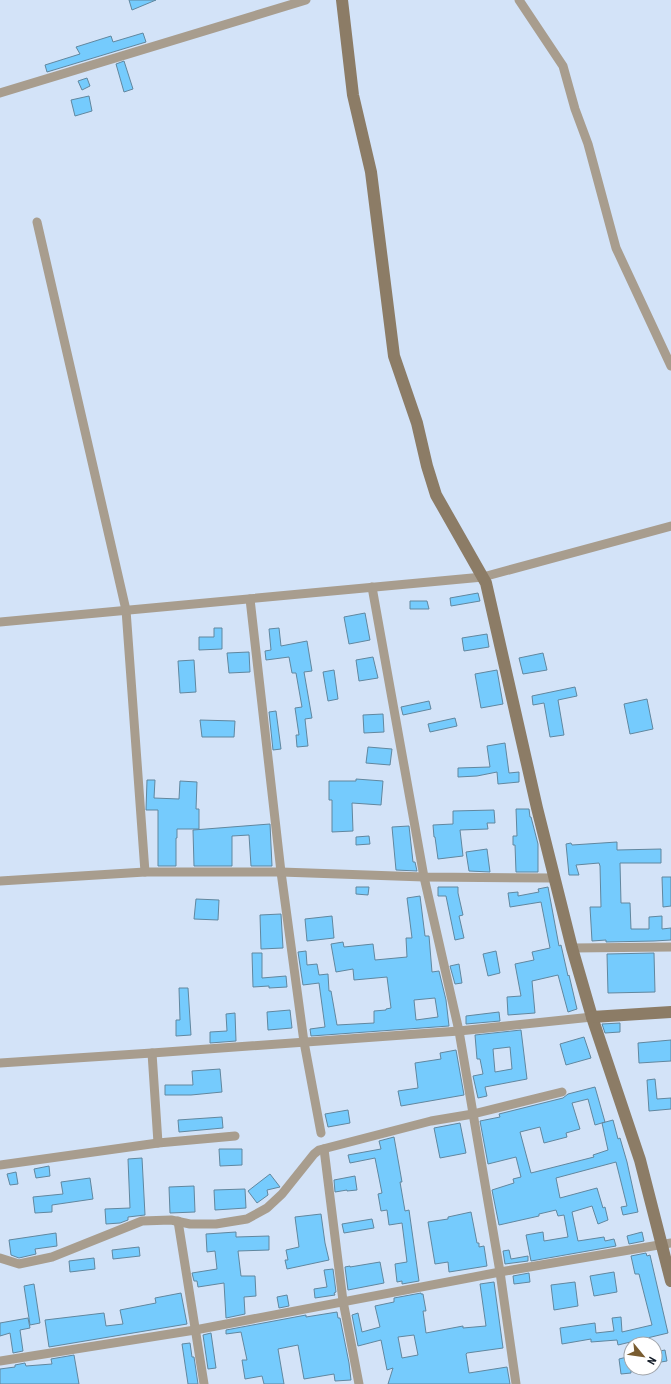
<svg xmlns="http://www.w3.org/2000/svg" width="671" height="1384" viewBox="0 0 671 1384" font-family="'Roboto Condensed',sans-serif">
	<rect width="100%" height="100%" fill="#d3e3f8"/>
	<g fill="#75cbfd" stroke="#61879f" fill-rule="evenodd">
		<polygon points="129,0 156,0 132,10"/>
		<polygon points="143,33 146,42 47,72 45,65 80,54 76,47 111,36 113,42"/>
		<polygon points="124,61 133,89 124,92 116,64"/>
		<polygon points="87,78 90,86 82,90 78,81"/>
		<polygon points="89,96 92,111 75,116 71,100"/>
		<polygon points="478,593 480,601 451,606 450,598"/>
		<polygon points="410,601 427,601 429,609 410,609"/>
		<polygon points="365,613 370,640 349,644 344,617"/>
		<polygon points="214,628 222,628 222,649 199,650 199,637 214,637"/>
		<polygon points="279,628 281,646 307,641 312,671 304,672 312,718 305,719 308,746 297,747 296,735 299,735 295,708 302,707 296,673 292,673 289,657 266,660 265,651 271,650 269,629"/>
		<polygon points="487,634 489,647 464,651 462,638"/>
		<polygon points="249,652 250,672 229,673 227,653"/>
		<polygon points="543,653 547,670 523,674 519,658"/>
		<polygon points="373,657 378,678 359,681 356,660"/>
		<polygon points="194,660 196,692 180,693 178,661"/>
		<polygon points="334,670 338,699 328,701 323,672"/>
		<polygon points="497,670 503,704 481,708 475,674"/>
		<polygon points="575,687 577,696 558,700 564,735 550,737 544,703 533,705 532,696"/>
		<polygon points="647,699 653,729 630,734 624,704"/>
		<polygon points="429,701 431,709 403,715 401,707"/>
		<polygon points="276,711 281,749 273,750 269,712"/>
		<polygon points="383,714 384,732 364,733 363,715"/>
		<polygon points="455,718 457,726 430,732 428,724"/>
		<polygon points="200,720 235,721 234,737 202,737"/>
		<polygon points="505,743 509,773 519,772 519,782 498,784 497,772 477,776 458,777 458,768 490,767 487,746"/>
		<polygon points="368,747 392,749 390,765 366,763"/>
		<polygon points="356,779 383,781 381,805 352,803 353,831 332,832 332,800 329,800 329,781 356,781"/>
		<polygon points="147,780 155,780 154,798 179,799 180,781 197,782 196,809 199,809 199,829 177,829 177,838 176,838 176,866 158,866 158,810 146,810"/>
		<polygon points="516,809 529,809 530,817 531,817 538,844 538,872 516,872 515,845 513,845 513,836 517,836"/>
		<polygon points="494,810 495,823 487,823 488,829 460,830 463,856 438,859 435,837 434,837 433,825 453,824 453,811"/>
		<polygon points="270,824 272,866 251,866 249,835 232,836 232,866 194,866 193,830"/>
		<polygon points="409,826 413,862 415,862 417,871 396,870 392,827"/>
		<polygon points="369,836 370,844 356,845 356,837"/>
		<polygon points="617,842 617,850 661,849 661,863 620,863 621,903 630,903 631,929 649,929 649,917 662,916 662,929 671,928 671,940 654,941 606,942 606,940 592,941 590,907 601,907 600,866 599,863 576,865 579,875 569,875 566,844 571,843 572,845"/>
		<polygon points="487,849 490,872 469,871 466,852"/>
		<polygon points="662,877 671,877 671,906 663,907"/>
		<polygon points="356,887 369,887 368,895 356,894"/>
		<polygon points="438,887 458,887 458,893 463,915 459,916 464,938 455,940 446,896 438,896"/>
		<polygon points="548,887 559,946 561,945 568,976 569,975 577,1009 568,1012 558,975 532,981 535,1013 508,1015 507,997 521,996 515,964 534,960 532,952 550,948 541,902 510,907 508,893 518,892 518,896 539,892 538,889"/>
		<path d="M420,896L425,936H429L432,972L439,971L446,1000L449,1026L311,1036L310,1029L325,1027L319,983L303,985L298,952L306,951L307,965L317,964L319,975L328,974L329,991H331L337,1025L374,1023V1011L386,1010V1009L391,1008L387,977L354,980L353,969L336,972L331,944L343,942L344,947L373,944L375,960L407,957L406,938H412L407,898ZM435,998L438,1017L416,1020L414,1000Z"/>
		<polygon points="196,899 219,900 218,920 194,919"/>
		<polygon points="281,914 283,948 261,949 260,915"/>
		<polygon points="332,916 334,938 307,941 305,919"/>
		<polygon points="496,951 500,973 488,976 483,954"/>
		<polygon points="252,953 262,953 262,978 286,976 287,987 269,988 269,986 253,987"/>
		<polygon points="654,953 655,992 608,993 607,954"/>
		<polygon points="459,964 462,983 455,984 450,966"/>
		<polygon points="179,988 188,988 191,1035 176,1036 176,1020 180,1020"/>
		<polygon points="290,1010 292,1028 268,1030 267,1012"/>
		<polygon points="499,1012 500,1021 466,1024 466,1016"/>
		<polygon points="235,1013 236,1041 210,1043 210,1032 227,1031 226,1014"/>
		<polygon points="620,1023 620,1032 605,1033 602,1024"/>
		<path d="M521,1030L527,1079L485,1087L487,1096L478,1098L473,1076L483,1074L480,1059H477L475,1035ZM510,1047L512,1069L495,1072L493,1049Z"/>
		<polygon points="584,1037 591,1058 566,1065 560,1044"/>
		<polygon points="671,1040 671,1061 639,1063 638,1043"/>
		<polygon points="456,1050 464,1095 401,1106 398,1091 418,1088 415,1063 441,1059 440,1053"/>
		<polygon points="220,1069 222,1092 191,1095 165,1095 165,1085 193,1085 192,1071"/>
		<polygon points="655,1079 657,1099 671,1098 671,1109 649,1111 647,1080"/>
		<polygon points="595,1087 605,1122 595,1125 588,1099 572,1103 580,1129 566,1133 567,1137 544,1143 540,1127 520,1132 531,1173 594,1157 593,1155 608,1150 602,1123 613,1120 618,1139 620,1138 627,1162 638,1212 623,1215 621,1207 627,1206 616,1162 556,1178 560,1198 597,1188 603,1208 605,1207 608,1220 598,1224 592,1206 572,1212 578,1241 604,1237 605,1241 614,1239 616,1246 531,1261 526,1235 543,1232 544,1241 568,1237 564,1215 558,1216 556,1210 539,1214 539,1216 499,1225 492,1190 514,1183 513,1179 521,1177 516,1157 488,1164 480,1121 500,1117 499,1114 563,1098 568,1094"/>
		<polygon points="348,1110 350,1123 328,1127 325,1114"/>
		<polygon points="222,1117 223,1128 179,1132 178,1120"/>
		<polygon points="460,1123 466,1153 440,1158 434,1128"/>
		<polygon points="394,1137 402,1182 400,1182 405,1211 409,1210 419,1281 402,1284 402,1281 397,1282 395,1264 407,1262 402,1223 389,1225 387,1210 381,1211 378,1194 382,1193 375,1158 350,1163 348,1155 381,1149 379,1141"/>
		<polygon points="219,1149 242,1149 242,1165 220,1166"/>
		<polygon points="142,1158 145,1215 128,1217 128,1220 120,1223 106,1224 105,1209 130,1208 128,1159"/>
		<polygon points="49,1166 50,1176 36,1178 34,1169"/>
		<polygon points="16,1172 18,1184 10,1185 7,1174"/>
		<polygon points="270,1174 280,1187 267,1190 268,1195 257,1203 248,1191"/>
		<polygon points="355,1176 357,1190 347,1191 347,1190 335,1192 334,1180"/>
		<polygon points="90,1178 93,1199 52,1205 52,1212 35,1213 33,1197 63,1194 61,1182"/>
		<polygon points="194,1186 195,1212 170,1213 169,1187"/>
		<polygon points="245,1189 246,1208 215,1210 214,1190"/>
		<polygon points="471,1212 477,1243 479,1243 479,1247 484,1246 487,1266 449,1272 448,1262 435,1264 428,1222 448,1219 448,1217"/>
		<polygon points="321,1214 325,1243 329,1260 287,1269 285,1260 288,1260 286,1250 299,1247 295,1217"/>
		<polygon points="372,1219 374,1228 344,1233 342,1224"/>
		<polygon points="236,1232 236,1237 269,1236 269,1250 238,1251 241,1276 255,1276 256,1296 244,1297 245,1314 226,1318 224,1283 198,1287 197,1281 194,1281 192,1273 217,1269 215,1251 207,1252 206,1234"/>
		<polygon points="642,1232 644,1241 629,1244 627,1236"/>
		<polygon points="56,1233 57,1246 35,1249 36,1254 19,1258 11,1255 9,1240"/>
		<polygon points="139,1247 140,1256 113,1259 112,1250"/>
		<polygon points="509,1250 511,1259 528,1256 528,1261 505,1264 503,1251"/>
		<polygon points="646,1253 647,1256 650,1255 668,1333 618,1345 617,1340 591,1342 591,1339 562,1344 560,1328 595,1323 596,1333 614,1331 612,1318 621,1317 622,1332 652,1325 639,1274 635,1274 631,1256"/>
		<polygon points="94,1258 95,1269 70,1272 69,1261"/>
		<polygon points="380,1262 384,1283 348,1290 345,1267 350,1266 350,1267"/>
		<polygon points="333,1269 336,1292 334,1293 335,1295 315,1298 314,1289 327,1287 324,1270"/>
		<polygon points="614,1272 617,1292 594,1296 590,1276"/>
		<polygon points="529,1273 530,1282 514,1284 513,1276"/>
		<path d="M494,1282L503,1348L467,1353L466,1354L469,1373L507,1367L510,1384H388L393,1368L387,1370L381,1340L358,1346L352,1315L358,1313L362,1332L380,1327L375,1306L394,1302V1298L421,1293V1294H423L426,1311H423L426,1333L463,1326V1328L486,1326L480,1284ZM414,1335L418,1355L402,1358L398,1337Z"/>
		<polygon points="575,1282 578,1306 554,1310 551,1285"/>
		<polygon points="34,1284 40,1323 30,1325 24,1286"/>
		<polygon points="181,1293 187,1324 49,1347 45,1320 104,1313 106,1326 123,1324 120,1310 156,1303 155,1298"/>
		<polygon points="287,1295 289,1306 279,1308 277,1297"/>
		<polygon points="337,1312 338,1318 340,1318 349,1363 351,1380 335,1381 334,1374 304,1379 298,1345 278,1349 284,1384 264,1384 262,1376 245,1379 242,1360 247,1360 241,1332 226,1334 226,1330 306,1315 306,1317"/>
		<polygon points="28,1318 30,1328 20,1330 23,1351 13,1353 10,1333 0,1336 0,1323"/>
		<polygon points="211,1333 216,1368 208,1369 203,1335"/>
		<polygon points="190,1343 192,1357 194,1357 198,1384 188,1384 182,1344"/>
		<polygon points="665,1350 667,1361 655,1363 655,1352"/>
		<polygon points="74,1355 79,1384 0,1384 0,1369 15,1367 15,1365 25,1363 26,1366 52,1364 51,1359"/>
		<polygon points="631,1356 631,1373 621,1374 619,1359"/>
	</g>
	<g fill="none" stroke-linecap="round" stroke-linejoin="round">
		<g stroke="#a89d8e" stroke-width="9">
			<polyline points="519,0 563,66 575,109 588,144 616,248 671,366"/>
			<polyline points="0,93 306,0"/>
			<polyline points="37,222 126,610 145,872"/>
			<polyline points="372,587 424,877 459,1031 500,1272 516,1384"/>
			<polyline points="250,599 281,872 304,1042 321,1133"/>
			<polyline points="0,622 483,577 671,526"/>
			<polyline points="0,881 145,872 281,872 424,877 555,878"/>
			<polyline points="572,948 671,947"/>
			<polyline points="152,1053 158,1143"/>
			<polyline points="0,1063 152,1053 459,1031 592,1017"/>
			<polyline points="324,1149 343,1301 359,1384"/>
			<polyline points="0,1165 158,1143 235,1136"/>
			<polyline points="178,1221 204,1384"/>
			<polyline points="0,1258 19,1264 52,1257 142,1221 171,1220 190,1224 216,1224 247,1219 267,1208 282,1194 314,1154 319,1150 431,1121 473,1114 562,1092"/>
			<polyline points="0,1361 195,1330 500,1272 671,1243"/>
		</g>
		<g stroke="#8c7c66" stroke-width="12">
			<polyline points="342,0 353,95 371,172 394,356 417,423 427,466 436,495 486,583 537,808 572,948 592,1017 640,1160 671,1281"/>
			<polyline points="592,1017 671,1012"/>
		</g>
	</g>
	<g transform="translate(643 1356) rotate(119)"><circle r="19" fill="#ffffff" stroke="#a0a4a9"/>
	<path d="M0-3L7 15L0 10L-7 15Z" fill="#795c30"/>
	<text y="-6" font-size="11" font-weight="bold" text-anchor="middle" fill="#121b27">N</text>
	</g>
</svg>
